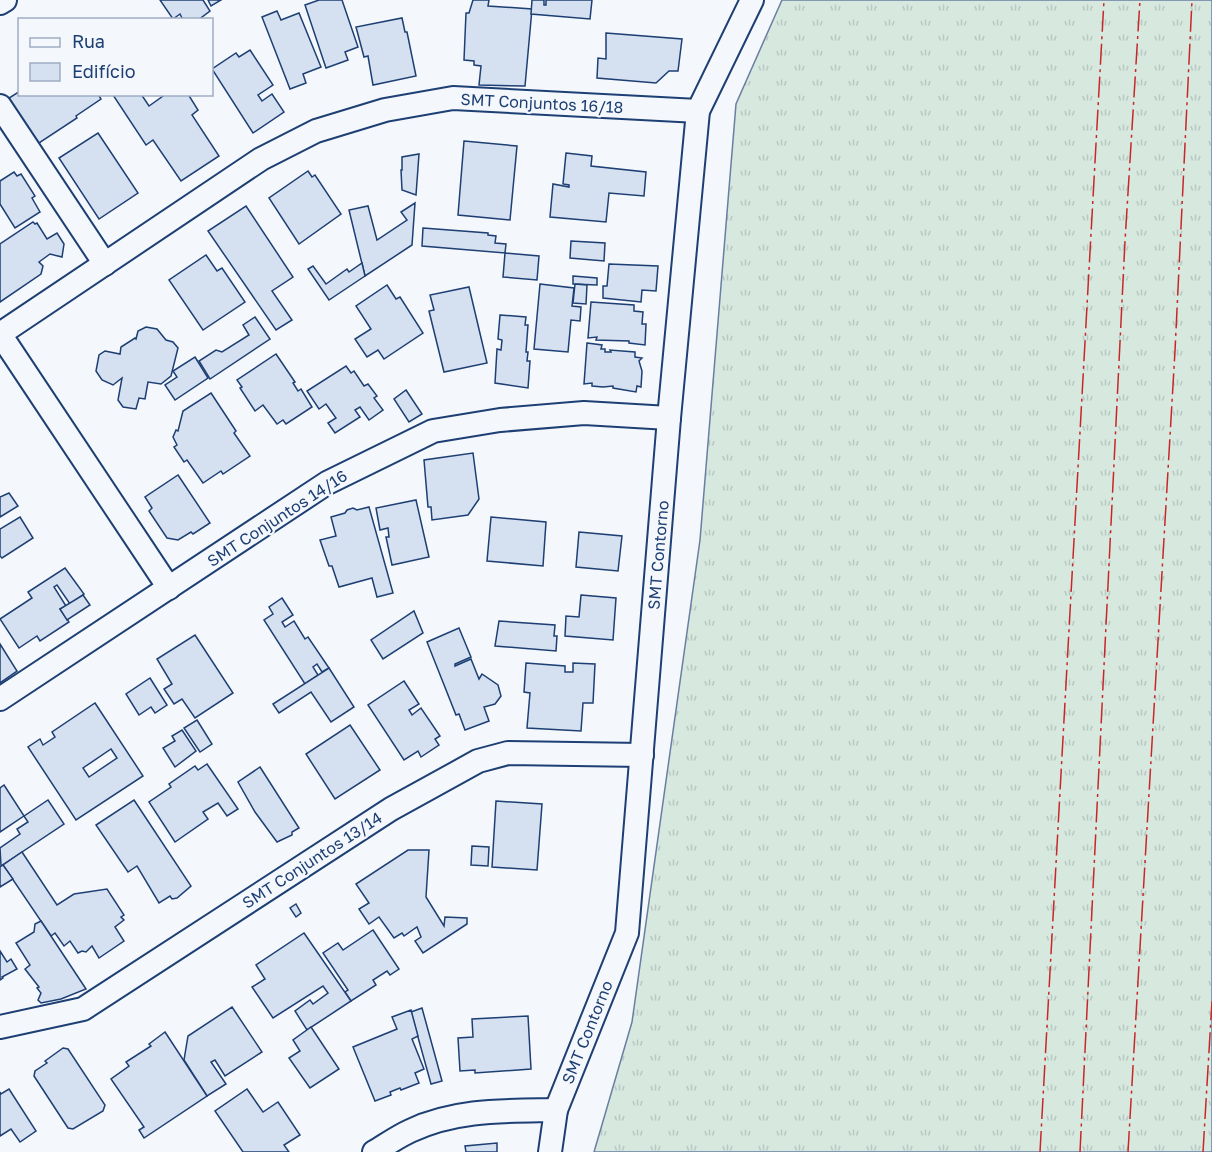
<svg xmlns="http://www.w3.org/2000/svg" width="1212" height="1152" font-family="'Golos Text',sans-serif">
<defs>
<pattern id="grass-tufts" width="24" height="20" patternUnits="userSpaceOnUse" patternTransform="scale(1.5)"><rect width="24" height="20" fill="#d7e8df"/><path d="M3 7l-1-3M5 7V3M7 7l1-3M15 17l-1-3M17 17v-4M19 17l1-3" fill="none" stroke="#b8c8c3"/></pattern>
</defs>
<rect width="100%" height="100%" fill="#f4f7fb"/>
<path fill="url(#grass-tufts)" stroke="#687fa3" stroke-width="1.5" d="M782,0H1212V1152H594L632,1022L700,540L736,104Z"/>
<g fill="#d5e0f0" stroke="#1d3f73" stroke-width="1.5" fill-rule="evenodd">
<path d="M160,0H203L210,11L198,20H183L180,14L173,19Z"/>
<path d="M208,0H221L211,6Z"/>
<path d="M319,0H342L358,47L345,52L348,60L326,68L305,5Z"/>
<path d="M473,0H489L488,6L532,9L525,86L479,85L481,66L474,65V61L464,60L466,13H469Z"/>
<path d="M532,0H544V5H546V0H592L590,19L531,14Z"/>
<path d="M277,11L281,20L299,13L321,67L303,74L306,83L290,89L262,17Z"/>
<path d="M402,18L405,32H407L416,76L373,85L368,56L364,57L356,27Z"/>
<path d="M606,33L682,39L678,71H669L656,83L597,78L598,58L606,59Z"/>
<path d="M250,50L273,85L258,95L262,101L272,94L284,112L253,133L212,69L236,53L239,57Z"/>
<path d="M20,91V94H98L101,99L76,116L77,118L36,145L6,100Z"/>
<path d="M141,94L149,106L166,94H188L198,110L192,115L219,156L181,181L153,140L146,145L113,95Z"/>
<path d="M98,133L138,193L99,219L59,158Z"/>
<path d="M464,141L517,146L510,220L458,215Z"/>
<path d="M566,153L592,156L591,166L646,172L644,196L609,193L606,222L550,217L553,184L569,187V185L563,184Z"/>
<path d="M419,154L416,195L402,190L401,170H402V157Z"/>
<path d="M308,171L312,177L315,175L341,214L299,244L269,198Z"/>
<path d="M14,172L17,176L21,174L35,196L32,198L40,212L15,228L0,204V181Z"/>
<path d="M415,203L412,245L365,276L349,210L368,206L377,240L407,220L401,212Z"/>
<path d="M246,206L293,277L272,291L292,320L276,330L208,231Z"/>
<path d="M33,222L35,224L37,223L47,239L57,233L64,244L62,257L50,254L39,262L43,266L41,274L0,302V244Z"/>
<path d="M423,228L488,233V235L496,236L495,243L506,244L505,253L422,246Z"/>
<path d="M571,241L605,243L604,261L570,258Z"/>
<path d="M505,253L539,256L537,280L503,277Z"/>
<path d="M206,255L217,271L222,268L245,302L203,330L169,280Z"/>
<path d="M362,263L365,276L329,300L308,269L313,266L326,284L347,269L349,272Z"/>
<path d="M609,264L658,266L656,291L642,290L641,302L603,298V286H607Z"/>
<path d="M573,276L597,278V285L573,284Z"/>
<path d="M540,284L574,288L572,306L581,307L580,321L571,320L568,352L534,349Z"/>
<path d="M575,284L587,285L586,304L573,303Z"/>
<path d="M387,285L396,299L400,297L423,333L384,359L378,350L367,357L355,339L371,329L356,306Z"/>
<path d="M469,287L487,363L444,372L429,311L434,310L430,295Z"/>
<path d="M591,302L634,305V311L643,312L642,324H646L645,345L629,343V341L596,340L597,337L588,338Z"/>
<path d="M500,315L526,317L525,325H528L526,352H528L527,361H530L528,388L495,383L497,349L501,350L502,340L498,339Z"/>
<path d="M255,317L270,339L210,379L199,361L216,350L222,352L249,335L243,325Z"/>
<path d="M146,327L157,329L166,340L173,342L178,348L171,376L161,384L148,382L145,399L139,398L136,409L123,407L118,400L122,378L113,385L102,380L96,371L99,355L105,351L120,354L121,347L135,338L136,339L138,331Z"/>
<path d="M587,343L602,345L601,349H605V352H611L610,350L635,352V357L642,358L639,361L642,371L641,387L637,386L636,392L613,388V386L603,387L592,386V383L584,384Z"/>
<path d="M276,354L295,382L293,383L298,391L301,389L312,407L286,424L283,420L277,424L263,405L255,411L240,388L242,387L237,380Z"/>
<path d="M195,357L208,378L175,400L165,385L177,377L173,371Z"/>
<path d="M346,366L351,373L354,371L364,386L368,384L377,396L374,398L383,410L369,420L360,407L355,410L360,417L335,433L328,423L336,418L326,404L319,409L307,391Z"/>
<path d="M406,390L422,414L409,422L394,399Z"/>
<path d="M211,393L236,431L234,433L250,456L223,474L221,471L203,483L187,460L184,462L174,447L177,445L173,437L176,430L178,431L183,411Z"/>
<path d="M473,453L479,499L468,515L432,520L431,507H428L424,460Z"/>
<path d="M178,475L210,523L193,534L191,532L178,540L167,538L149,511L152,508L145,497Z"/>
<path d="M9,493L18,506L0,517V497Z"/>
<path d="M416,500L429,557L392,565L386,537H389L388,528L380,530L376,508Z"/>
<path d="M369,507L393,593L377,597L372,578L339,587L332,566H329L320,540L336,536L331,517L345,513L347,510L353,508L357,510Z"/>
<path d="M20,517L33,538L2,558L0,556V529Z"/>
<path d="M491,517L546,522L543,566L487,561Z"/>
<path d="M579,532L622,536L618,571L576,567Z"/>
<path d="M65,568L84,594L70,604L57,585L54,587L66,606L60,609L69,622L40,641L37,636L19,648L0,619L32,598L28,592Z"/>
<path d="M83,595L90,605L67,620L60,609Z"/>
<path d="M581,595L616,598L613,640L565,636L566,616L579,617Z"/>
<path d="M282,598L293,615L282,622L285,627L294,621L305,639L308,637L329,668L322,672L317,664L313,667L318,675L305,684L264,620L273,614L269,607Z"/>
<path d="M414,611L423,633L383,659L371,640Z"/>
<path d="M499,621L555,625L554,636H557L556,651L495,646Z"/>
<path d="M459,628L471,657L455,664V666L471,659L479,679L482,674L498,685L501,696L495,704L484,707L489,721L465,730L459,714L456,715L427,642Z"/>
<path d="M195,635L233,693L195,718L182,699L174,704L164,689L172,684L157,659Z"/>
<path d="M0,644L17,671L0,683Z"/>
<path d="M526,663L565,666V672H573V663L595,664L593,703H583L581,731L527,728L530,693L524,692Z"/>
<path d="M329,668L354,707L331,722L311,692L279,713L273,704Z"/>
<path d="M150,678L167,705L155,713L151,707L139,715L126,694Z"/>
<path d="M404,681L419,704L409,710L412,715L421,708L440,736L435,739L439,745L421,757L418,751L404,760L368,705Z"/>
<path d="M95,703L143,776L76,820L28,747L40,739L43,745L55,737L52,732ZM111,749L117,758L89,777L83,768Z"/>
<path d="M197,720L212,744L200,752L184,728Z"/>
<path d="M350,725L380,770L335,799L306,754Z"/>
<path d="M182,730L196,751L175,767L163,748L175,741L172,736Z"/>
<path d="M207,764L238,809L227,816L218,803L203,812L208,819L175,842L149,802L171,787L169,784L195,766L198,770Z"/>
<path d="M260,767L299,828L292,832V835L277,842L255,812L238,782Z"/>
<path d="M4,785L24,816L48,800L64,824L1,866L0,848L20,834L17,829L28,822L24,816L0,832V788Z"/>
<path d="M134,800L191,886L177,898L172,899L170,896L159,903L137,866L128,872L96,825Z"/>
<path d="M496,801L542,804L537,870L492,867Z"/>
<path d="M472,846L489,847L488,866L471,865Z"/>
<path d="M408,850H429L426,897L444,926L445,917L467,918V924L423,953L415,941L421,937L417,927L404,936L402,933L394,938L379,917L369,924L359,909L369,903L356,884Z"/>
<path d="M22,852L57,905L74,894L107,889L124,915L121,917L124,920L115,927L124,941L99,958L92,946L86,952L82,951L78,953L70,941L64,946L55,933L51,936L3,865Z"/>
<path d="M3,865L13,879L0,887V867Z"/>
<path d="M296,904L301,913L296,917L290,908Z"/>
<path d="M41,921L86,989L61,999L41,1003L38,1000L41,993L37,988L39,987L25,969L30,965L16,943L34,932L35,924Z"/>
<path d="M373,930L399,969L390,975L387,971L373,980L376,985L351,1001L345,992L348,990L323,953L338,943L343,950Z"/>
<path d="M304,933L351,1001L307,1030L295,1011L310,1000L313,1004L328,993L323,986L273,1018L252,987L265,979L256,965Z"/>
<path d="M0,951L7,962L11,959L17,969L2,977L3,978L0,980Z"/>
<path d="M232,1007L262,1052L225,1076L215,1060L211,1062L226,1084L207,1096L184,1060L188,1036Z"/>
<path d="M422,1008L442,1081L431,1084L411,1012Z"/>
<path d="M411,1010L418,1036L412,1039L424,1069L415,1073L419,1083L401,1090L400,1088L390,1092L391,1095L375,1101L353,1047L397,1029L392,1017Z"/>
<path d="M528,1016L531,1069L475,1073V1070L460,1071L458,1038L473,1037L472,1019Z"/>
<path d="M311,1027L339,1069L310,1088L289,1058L300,1051L293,1040Z"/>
<path d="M165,1032L207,1096L144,1138L139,1130L144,1127L111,1079L129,1066L126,1062L151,1046L149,1044Z"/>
<path d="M63,1048L68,1049L105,1105L103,1111L73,1129L68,1128L34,1076L35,1071L47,1063L45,1061Z"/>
<path d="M9,1089L36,1131L20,1142L11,1129L0,1136V1092L1,1094Z"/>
<path d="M247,1089L263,1112L278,1102L300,1135L284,1145L289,1152H243L215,1111Z"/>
<path d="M497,1143V1152H466L465,1146Z"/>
</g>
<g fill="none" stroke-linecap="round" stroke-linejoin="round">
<defs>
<g id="minor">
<path d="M0,3L5,0"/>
<path d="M0,106L105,264"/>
<path d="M0,334L261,159L316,131L385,110L453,98L698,111"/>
<path d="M0,334L169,588"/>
<path d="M0,699L327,483L433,431L500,420L584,413L669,418"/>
<path d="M0,1027L83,1009L391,809L478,761L508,753L642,755"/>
<path d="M374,1152C386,1145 397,1137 410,1131C456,1109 506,1111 556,1110"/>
<path d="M550,1152L556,1110L627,933L669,418L698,111L752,0"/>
</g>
</defs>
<use href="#minor" stroke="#1d3f73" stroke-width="26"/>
<use href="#minor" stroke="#f4f7fb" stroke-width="22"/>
<g stroke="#c62828" stroke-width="1.5" stroke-dasharray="21 4.5 3 4.5" stroke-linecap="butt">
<path d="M1040,1152L1104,0"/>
<path d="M1080,1152L1125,241L1140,0"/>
<path d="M1128,1152L1175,351L1192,0"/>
<path d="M1203,1152L1212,1001"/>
</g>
</g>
<g text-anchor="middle" stroke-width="4.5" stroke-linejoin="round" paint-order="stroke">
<g font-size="16" fill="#1d3f73" stroke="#f4f7fb">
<text transform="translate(542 103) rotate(3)" y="6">SMT Conjuntos 16/18</text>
<text transform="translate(277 518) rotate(-33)" y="6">SMT Conjuntos 14/16</text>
<text transform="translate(658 555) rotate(-85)" y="6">SMT Contorno</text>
<text transform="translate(312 860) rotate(-33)" y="6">SMT Conjuntos 13/14</text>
<text transform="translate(587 1032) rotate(-68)" y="6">SMT Contorno</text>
</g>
</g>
<rect x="18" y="18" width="195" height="78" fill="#f4f7fb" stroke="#9eadc5" stroke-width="1.5"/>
<rect x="30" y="38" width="30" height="9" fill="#f4f7fb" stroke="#9eadc5" stroke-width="1.5"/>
<text x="72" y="48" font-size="18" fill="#1d3f73">Rua</text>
<rect x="30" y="63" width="30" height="18" fill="#d5e0f0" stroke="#9eadc5" stroke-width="1.5"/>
<text x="72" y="78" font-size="18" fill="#1d3f73">Edifício</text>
</svg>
